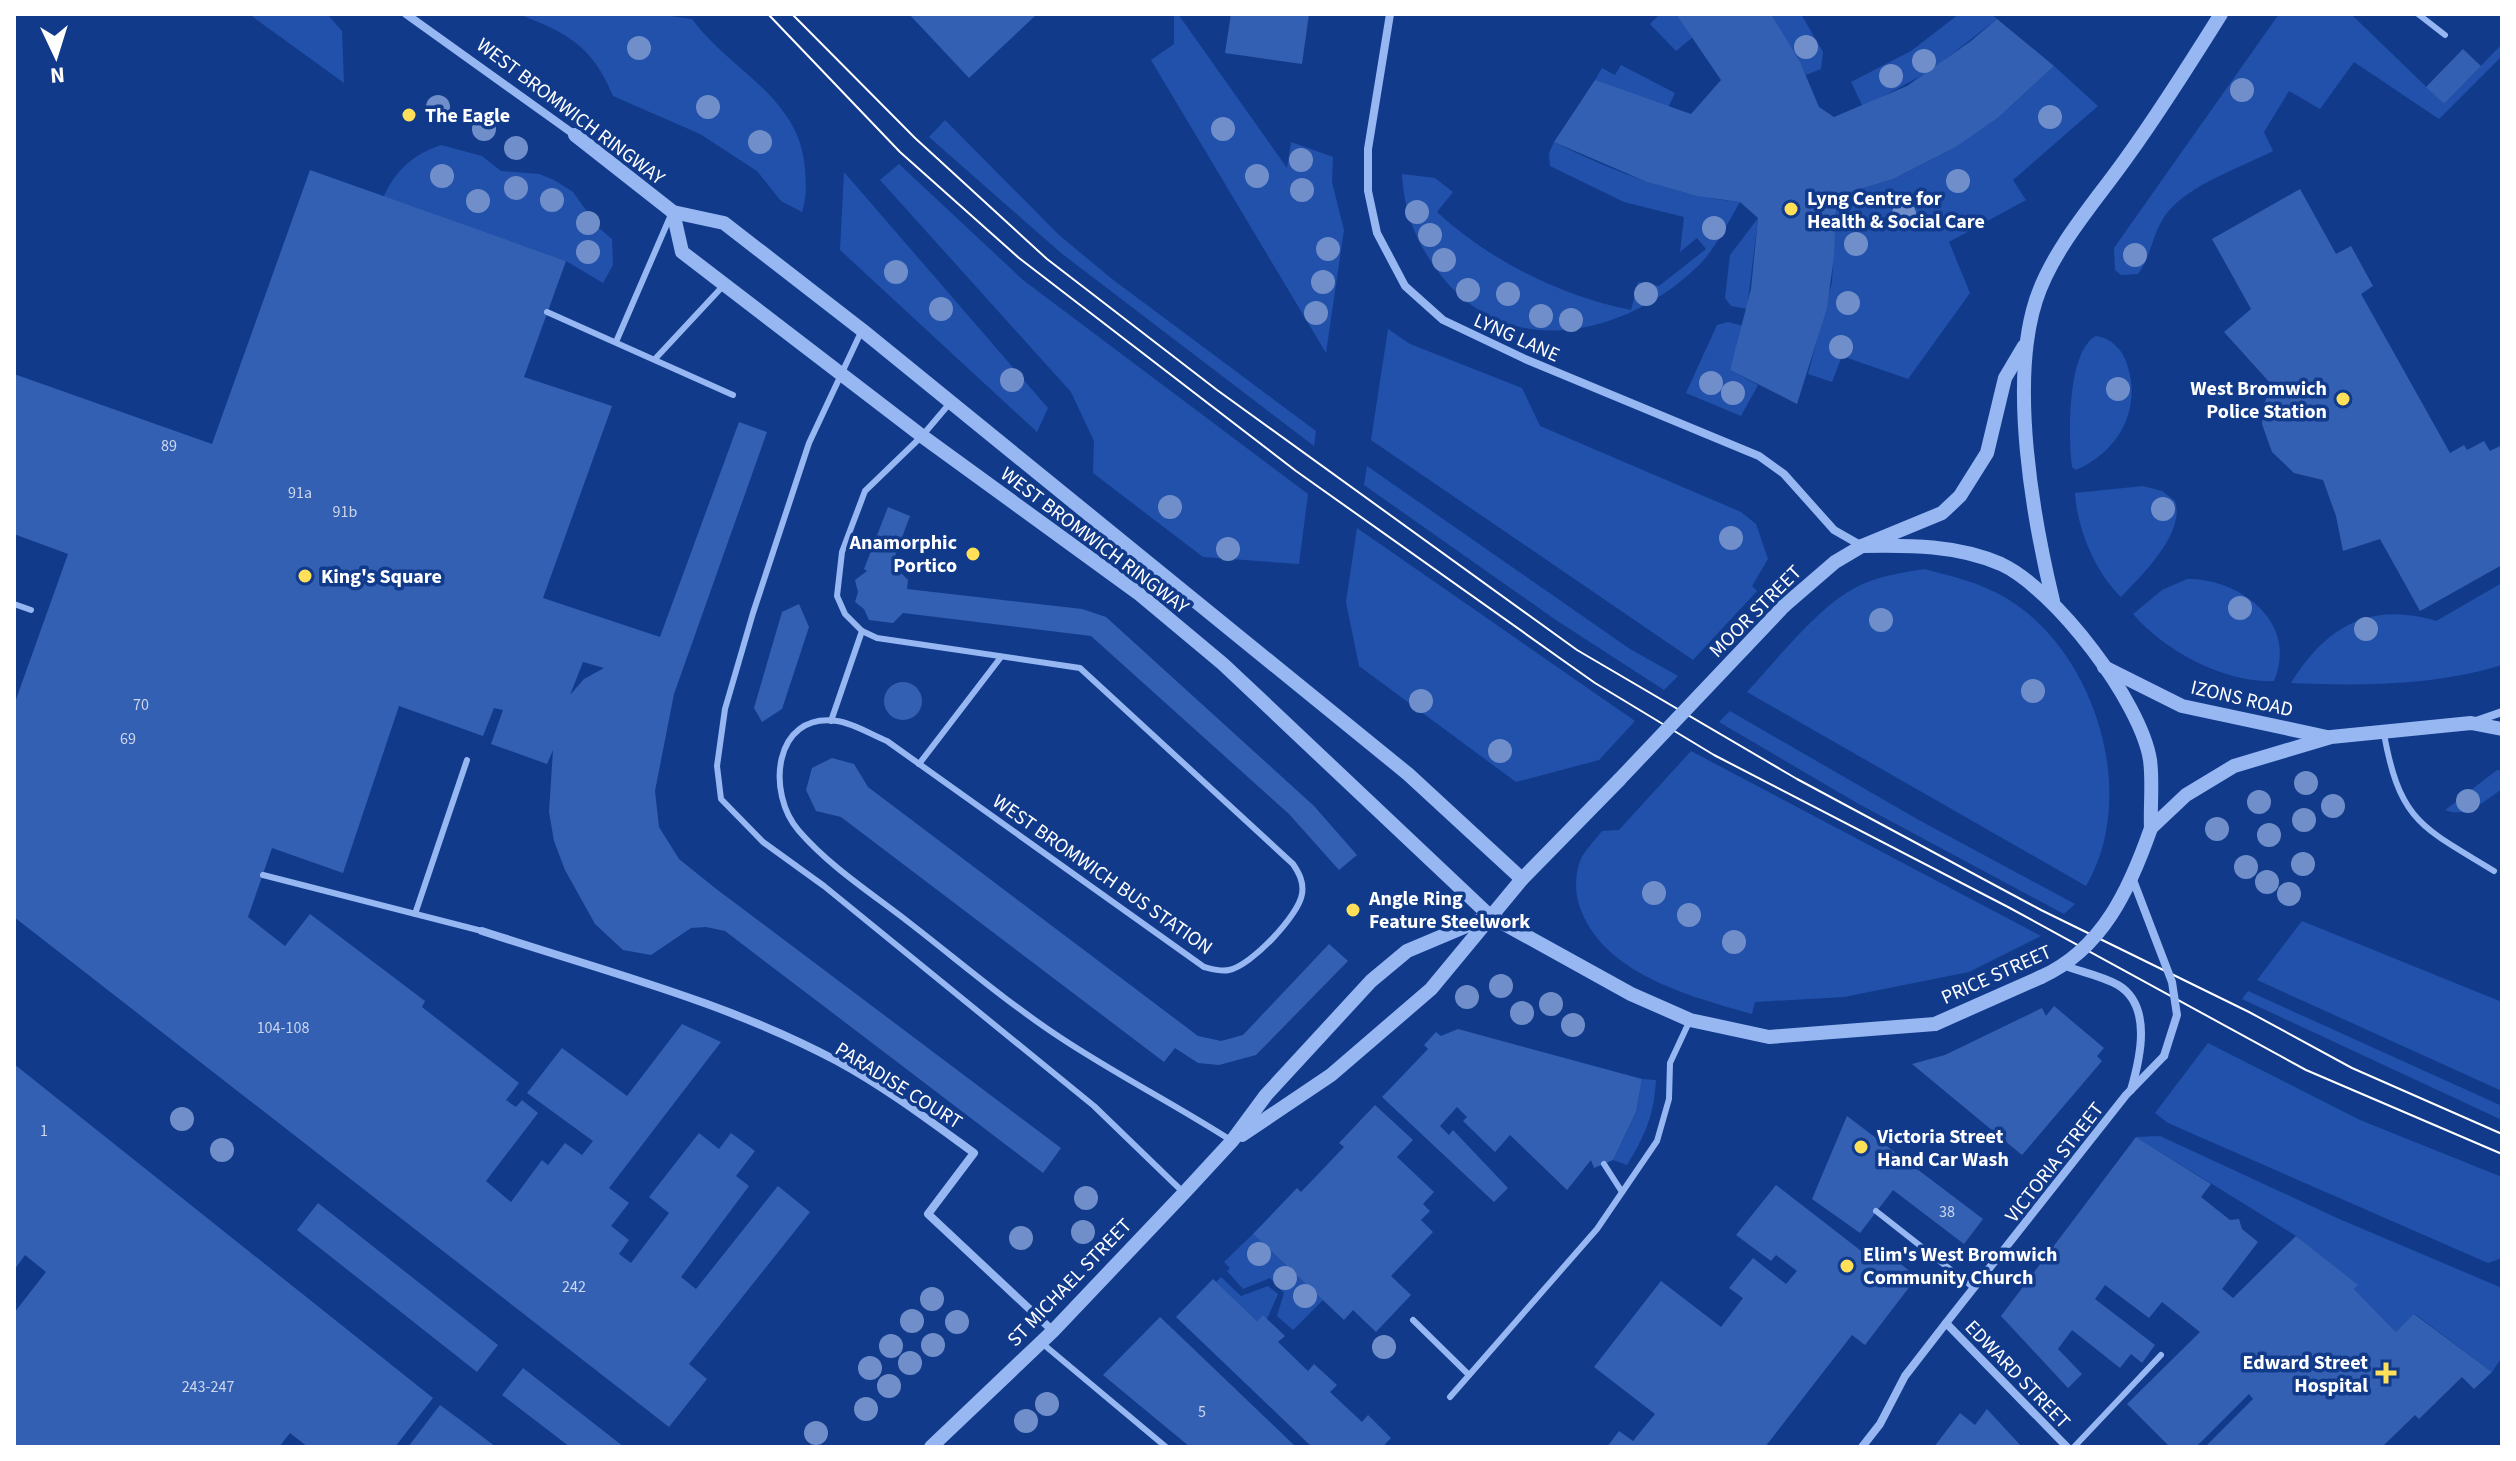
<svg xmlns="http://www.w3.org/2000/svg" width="2516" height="1461" font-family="'Source Sans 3',sans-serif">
<rect width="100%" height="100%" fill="#113a8b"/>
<g fill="#2251ab">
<path d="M249,14H327L342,31L344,83Z"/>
<path d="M519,14H656L692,19C730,71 800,97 805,169C806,185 807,197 802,212L781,201L757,171L700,134L613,96C592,45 568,34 519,14Z"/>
<path d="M1174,14H1178L1287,168L1291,142L1333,157L1332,182L1344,230L1326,353L1151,60L1174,44Z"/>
<path d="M1660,14H1676L1693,37L1676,51L1650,24Z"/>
<path d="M1771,14H1801L1823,52L1821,69L1806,75Z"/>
<path d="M1959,14H1991L1997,19L1930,71L1863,107L1851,82L1911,51Z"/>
<path d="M2279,14H2351L2444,104L2502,44V56L2439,119L2354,62L2320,109L2289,91L2264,132L2273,151C2240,168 2190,184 2167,213C2152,232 2152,256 2138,274L2121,275L2115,270L2114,248Z"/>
<path d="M1621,65L1675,93L1668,108L1595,80L1602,68L1615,75Z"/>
<path d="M2054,66L2098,106L2013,180L2026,200L1949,242L1970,293L1908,379L1842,356L1832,382L1808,374L1832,282L1836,208L1847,193L1893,179L1956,147L1999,117Z"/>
<path d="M945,120L1059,235L1112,279L1316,431L1314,446L1061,253L929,137Z"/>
<path d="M1554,142C1614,172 1673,195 1740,202C1727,224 1715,250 1697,267C1623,338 1503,363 1437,270C1415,240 1404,211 1402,174L1435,178L1453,192L1437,212C1490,261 1561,296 1631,310L1638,282L1659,286L1706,249L1697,238L1680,252L1684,217L1624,202L1550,166L1549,153Z"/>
<path d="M441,145L482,156L501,171L539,174L554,180L573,192L598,227L612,239L613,265L603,283L566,261L383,198C396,170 412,155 441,145Z"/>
<path d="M899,164L1023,280L1308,494L1299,564L1203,557L1093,473L1094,441L1071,392L880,180Z"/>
<path d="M844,172L1048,408L1037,432L840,250Z"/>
<path d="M1758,218L1747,309L1731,306L1725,298L1730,255Z"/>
<path d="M1728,322L1743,326L1730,370L1758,385L1741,416L1686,393L1717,325Z"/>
<path d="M1388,329L1410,344L1522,388L1540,426L1741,512L1756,524L1768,559L1752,586L1757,591L1693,660L1371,440Z"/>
<path d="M2096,336C2111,338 2122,349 2127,364C2142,409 2119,451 2076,470L2072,467C2068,436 2067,351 2096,336Z"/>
<path d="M1367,466L1630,649L1678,676L1664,690L1556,620L1364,485Z"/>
<path d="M2143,486L2162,491L2175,501C2186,533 2141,576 2121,597C2095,572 2077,528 2075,493Z"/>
<path d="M1357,528L1635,721L1599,760L1516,782L1359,666L1346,602Z"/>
<path d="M1924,569C1952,576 1981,583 2006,598C2095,651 2140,794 2086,886L1747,692C1777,660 1815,610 1853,589C1876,576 1900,573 1924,569Z"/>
<path d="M2187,579C2239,578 2299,622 2274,681C2224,683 2165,651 2133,614L2162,590Z"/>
<path d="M2502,583V665C2434,686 2361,686 2291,683C2326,627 2369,601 2436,621Z"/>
<path d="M1730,711L1917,819L2075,904L2064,914L1857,803L1719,722Z"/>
<path d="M1691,751L2041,936L1969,972L1844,997L1755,1002L1752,1014C1689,996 1594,972 1577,897C1575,884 1576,867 1583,855C1588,847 1596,839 1602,831L1619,830Z"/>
<path d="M2497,770L2502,771V789C2486,800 2465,819 2445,810Z"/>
<path d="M2302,921L2502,1002V1091L2257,980Z"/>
<path d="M2248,991L2502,1106V1120L2242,999Z"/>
<path d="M2208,1043L2360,1120L2502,1177V1258L2488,1263L2168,1123L2155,1113Z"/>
<path d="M1642,1079L1656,1080C1654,1115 1645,1136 1627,1165L1613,1160L1636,1112Z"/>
<path d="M2160,1136L2337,1218L2502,1288V1357L2492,1372L2415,1314L2396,1332L2354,1289L2357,1285L2296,1236L2136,1137Z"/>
<path d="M1253,1234L1323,1300L1293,1330L1277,1316L1284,1293L1270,1278L1243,1289L1227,1271L1230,1268L1224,1262Z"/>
<path d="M1221,1277L1241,1296L1268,1286L1278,1294L1267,1319L1263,1315L1257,1321L1216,1282Z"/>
</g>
<g fill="#3460b3" fill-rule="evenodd">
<path d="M909,14H1037L969,78Z"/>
<path d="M1231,14H1309L1302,64L1225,53Z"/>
<path d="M1676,14H1771L1800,62L1819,107L1834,117L1907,86L1971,41L1997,19L2054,66L1999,117L1956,147L1893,179L1847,193L1836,208L1834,256L1827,308L1797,404L1730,370L1751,289L1758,218L1740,202L1697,196L1647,182L1554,142L1595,80L1691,114L1721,80Z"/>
<path d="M2463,49L2481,66L2444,104L2426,87Z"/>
<path d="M310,170L566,261L524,377L612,406L543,598L660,637L739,422L767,432L674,694L655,791L659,827L679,859L715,888L1061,1148L1043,1173L725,931L706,927L691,928L651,955L623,950L595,924L565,870L554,841L549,812L553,750L547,764L491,744L503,710L494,708L483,736L399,706L343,873L272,848L248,917L285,946L310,914L425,1001L422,1007L519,1083L506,1100L516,1107L522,1100L538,1113L486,1181L511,1202L542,1160L548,1165L565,1143L582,1155L593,1141L527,1093L562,1048L627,1096L682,1024L721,1042L609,1188L629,1203L611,1226L629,1240L619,1254L631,1263L669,1213L649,1197L699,1133L719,1149L731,1133L755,1151L736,1176L749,1186L681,1277L696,1289L778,1186L810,1212L689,1364L707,1379L669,1427L14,917V705L68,554L14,534V374L212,444ZM583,662L604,668L584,679L570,695Z"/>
<path d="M2300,189L2336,254L2351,246L2373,286L2361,294L2450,453L2464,445L2467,450L2484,441L2490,451L2502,445V565L2420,611L2380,539L2343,551L2336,516L2323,480L2294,473L2272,452L2262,424L2264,404L2272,385L2224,332L2251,309L2212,239Z"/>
<path d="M888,507L910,516L892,564L908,580L907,589L1082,609L1106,617L1314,806L1357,855L1339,870L1289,814L1091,636L903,613L893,623L869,620L864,609L855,602L858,592L855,580L867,571L864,569Z"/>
<path d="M799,604L809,627L782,709L762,722L754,708L782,612Z"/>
<circle cx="903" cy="701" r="19"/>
<path d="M832,758L854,764L868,787L1198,1036L1221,1041L1243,1035L1329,944L1348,961L1256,1055L1219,1065L1198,1063L1175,1048L1164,1062L841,817L816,811L806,790L812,768Z"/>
<path d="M2054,1006L2104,1048L2097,1056L2102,1061L2022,1155L1912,1064L1945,1055L2042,1008L2046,1016Z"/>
<path d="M1458,1029L1642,1079L1636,1112L1613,1160L1594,1168L1591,1160L1567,1190L1510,1135L1495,1152L1463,1121L1467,1117L1457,1107L1440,1126L1449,1135L1453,1130L1508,1188L1494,1202L1382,1097L1428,1049L1424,1045L1436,1032L1441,1036Z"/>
<path d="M14,1064L433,1398L395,1447H308L290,1433L279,1447H14V1313L46,1272L25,1255L14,1270Z"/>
<path d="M1375,1105L1413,1140L1397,1157L1434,1192L1423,1204L1430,1211L1421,1220L1433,1232L1391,1276L1411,1295L1376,1332L1353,1310L1344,1320L1253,1234L1297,1188L1301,1192L1344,1147L1339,1143Z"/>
<path d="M1847,1116L1983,1219L1964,1244L1893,1190L1860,1233L1812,1199Z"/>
<path d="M2136,1137L2211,1184L2201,1197L2230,1220L2239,1219L2242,1229L2258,1242L2222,1289L2233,1298L2296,1236L2358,1285L2354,1289L2396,1332L2414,1314L2492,1372L2474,1389L2462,1377L2419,1419L2415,1415L2382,1447H2205L2253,1399L2249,1394L2196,1447H2170L2127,1404L2200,1332L2162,1302L2149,1318L2105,1285L2095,1299L2155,1345L2142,1363L2131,1354L2120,1368L2072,1330L2058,1349L2082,1374L2068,1388L2001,1316Z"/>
<path d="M1776,1185L1869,1257L1878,1246L1917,1277L1865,1345L1852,1335L1765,1447H1607L1619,1431L1633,1441L1655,1414L1594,1367L1661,1281L1721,1327L1743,1298L1729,1288L1753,1258L1786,1284L1797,1271L1776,1255L1771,1261L1736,1235Z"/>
<path d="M318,1203L498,1345L477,1372L297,1230Z"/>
<path d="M1213,1279L1257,1321L1263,1315L1267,1319L1285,1336L1278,1342L1308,1371L1314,1364L1337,1385L1330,1392L1362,1422L1368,1415L1391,1438L1385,1444L1388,1447H1312L1176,1317Z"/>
<path d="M1160,1317L1180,1336L1296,1447H1190L1103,1375Z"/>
<path d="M523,1368L624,1447H570L502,1395Z"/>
<path d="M440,1405L463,1422L496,1447H408Z"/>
<path d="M1987,1409L2022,1447H1934L1960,1413L1975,1425Z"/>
</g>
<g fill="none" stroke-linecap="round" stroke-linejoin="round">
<g stroke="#97b7f2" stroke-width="6">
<path d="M2418,14L2445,35"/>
<path d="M547,312L733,395"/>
<path d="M862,330L809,443L753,613L725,709L717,766L721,799L763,842L824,886L1094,1106L1184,1193"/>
<path d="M616,342L670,217"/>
<path d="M655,359L723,286"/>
<path d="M950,403L922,436L865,491L842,552L837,596L845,614L862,631L877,638L1080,668L1293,864C1299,873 1304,882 1302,894C1299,915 1251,966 1229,970C1221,972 1212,969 1204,967L887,741C872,735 853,723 837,721C773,712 766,794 799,831C830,867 874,895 911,924C960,962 1009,1004 1061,1038C1117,1075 1176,1105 1232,1141"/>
<path d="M14,604L31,610"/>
<path d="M831,721L862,631"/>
<path d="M2384,734C2400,822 2422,827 2494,871"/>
<path d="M919,764L1001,657"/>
<path d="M263,875L482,931"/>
<path d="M415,914L467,760"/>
<path d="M1604,1164L1622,1192"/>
<path d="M1876,1211L1974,1288"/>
<path d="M1413,1320L1469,1375"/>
<path d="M1043,1344L1166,1447"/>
<path d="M1450,1397L1597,1229L1657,1141L1669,1099L1670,1063L1690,1020"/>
<path d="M2074,1447L2161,1355"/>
</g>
<g stroke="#97b7f2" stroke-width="8">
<path d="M406,14L575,135"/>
<path d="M1390,14L1368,149V191L1377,233L1405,286L1443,320L1525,359L1759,456L1784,474L1834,530L1862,546"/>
<path d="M2476,721L2502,712"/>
<path d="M482,931C600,970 727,1002 837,1061C885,1087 930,1121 974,1153L928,1214L1053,1331"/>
<path d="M2065,966C2082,972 2102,976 2118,985C2153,1006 2140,1059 2131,1090"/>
<path d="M1946,1323L2067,1447"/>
<path d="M1862,1447L1880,1424L1905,1376L1946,1323L2126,1095L2164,1056"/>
</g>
<g stroke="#97b7f2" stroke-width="14">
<path d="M575,135L673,212L724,223L862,330L1408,774L1522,879"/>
<path d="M673,212L682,252L922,436L1138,593L1223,664L1490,916L1631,994L1690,1020L1769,1037L1935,1024L2041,977"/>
<path d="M1862,546C1910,545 1957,545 2001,564C2055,589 2141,702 2150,760C2153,782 2150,806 2151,828"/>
<path d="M2053,601C2033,518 2009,383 2036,300C2053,248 2096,201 2127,157C2161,110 2191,62 2221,14"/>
<path d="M1784,606L1835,562L1862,546L1942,513L1960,496L1987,453L2005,378L2024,346"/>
<path d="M2104,667L2182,706L2327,737"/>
<path d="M2151,828L2186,795L2234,766L2331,737L2471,723L2502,729"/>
<path d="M1242,1135L1331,1075L1431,989L1522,879L1619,780"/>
<path d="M931,1447L1053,1331L1184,1193L1232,1141L1266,1095L1371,981L1407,951L1490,916"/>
</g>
<g stroke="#fff" stroke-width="2">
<path d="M768,14L900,152L1019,258L1296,471L1595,683L1714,755L2008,907L2306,1070L2502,1154"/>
<path d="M792,14L915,138L1047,259L1217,390L1577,650L1797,779L2041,910L2249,1012L2352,1068L2502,1134"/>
</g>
<path stroke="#97b7f2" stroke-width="8" d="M2133,880L2172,982L2177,1015L2164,1056"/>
<g stroke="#97b7f2" stroke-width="14">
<path d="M1619,780L1784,606"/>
<path d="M2041,977C2103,949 2130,888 2151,828"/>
</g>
</g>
<g fill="#708fca">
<circle cx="1806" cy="47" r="12"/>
<circle cx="639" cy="48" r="12"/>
<circle cx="1924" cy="61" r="12"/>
<circle cx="1891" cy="76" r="12"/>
<circle cx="2242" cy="90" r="12"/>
<circle cx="438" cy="107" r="12"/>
<circle cx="708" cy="107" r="12"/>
<circle cx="2050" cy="117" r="12"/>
<circle cx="484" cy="129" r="12"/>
<circle cx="1223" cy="129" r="12"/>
<circle cx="760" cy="142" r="12"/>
<circle cx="516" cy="148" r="12"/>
<circle cx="1301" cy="160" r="12"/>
<circle cx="442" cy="176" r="12"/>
<circle cx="1257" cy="176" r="12"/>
<circle cx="1958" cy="181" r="12"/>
<circle cx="516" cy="188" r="12"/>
<circle cx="1302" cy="190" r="12"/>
<circle cx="552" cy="200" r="12"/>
<circle cx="478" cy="201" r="12"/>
<circle cx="1417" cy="212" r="12"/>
<circle cx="1904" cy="214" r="12"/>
<circle cx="588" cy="223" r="12"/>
<circle cx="1714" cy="228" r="12"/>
<circle cx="1430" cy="235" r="12"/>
<circle cx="1856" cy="244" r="12"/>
<circle cx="1328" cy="249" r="12"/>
<circle cx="588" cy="252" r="12"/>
<circle cx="2135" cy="255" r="12"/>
<circle cx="1444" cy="260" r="12"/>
<circle cx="896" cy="272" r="12"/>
<circle cx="1323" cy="282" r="12"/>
<circle cx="1468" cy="290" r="12"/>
<circle cx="1508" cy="294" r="12"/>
<circle cx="1646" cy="294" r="12"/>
<circle cx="1848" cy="303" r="12"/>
<circle cx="941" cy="309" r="12"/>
<circle cx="1316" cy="313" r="12"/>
<circle cx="1541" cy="316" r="12"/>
<circle cx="1571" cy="320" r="12"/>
<circle cx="1841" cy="347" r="12"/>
<circle cx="1012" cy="380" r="12"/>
<circle cx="1711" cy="383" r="12"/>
<circle cx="2118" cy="389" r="12"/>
<circle cx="1733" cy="393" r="12"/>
<circle cx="1170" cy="507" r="12"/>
<circle cx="2163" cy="509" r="12"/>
<circle cx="1731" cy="538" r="12"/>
<circle cx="1228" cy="549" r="12"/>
<circle cx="2240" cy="608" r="12"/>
<circle cx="1881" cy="620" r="12"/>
<circle cx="2366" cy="629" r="12"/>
<circle cx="2033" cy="691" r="12"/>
<circle cx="1421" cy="701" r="12"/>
<circle cx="1500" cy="751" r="12"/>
<circle cx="2306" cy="783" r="12"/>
<circle cx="2468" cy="801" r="12"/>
<circle cx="2259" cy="802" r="12"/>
<circle cx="2333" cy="806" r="12"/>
<circle cx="2304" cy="820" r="12"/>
<circle cx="2217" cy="829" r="12"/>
<circle cx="2269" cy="835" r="12"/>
<circle cx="2303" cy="864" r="12"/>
<circle cx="2246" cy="867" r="12"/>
<circle cx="2267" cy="882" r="12"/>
<circle cx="1654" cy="893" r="12"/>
<circle cx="2289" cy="894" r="12"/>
<circle cx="1689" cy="915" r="12"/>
<circle cx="1734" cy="942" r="12"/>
<circle cx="1501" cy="986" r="12"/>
<circle cx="1467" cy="997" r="12"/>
<circle cx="1551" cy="1004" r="12"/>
<circle cx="1522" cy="1013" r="12"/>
<circle cx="1573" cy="1025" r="12"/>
<circle cx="182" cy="1119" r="12"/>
<circle cx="222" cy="1150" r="12"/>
<circle cx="1086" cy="1198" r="12"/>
<circle cx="1083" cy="1232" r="12"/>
<circle cx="1021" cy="1238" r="12"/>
<circle cx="1259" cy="1254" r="12"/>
<circle cx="1285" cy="1278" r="12"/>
<circle cx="1305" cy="1296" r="12"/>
<circle cx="932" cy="1299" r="12"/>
<circle cx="912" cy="1321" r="12"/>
<circle cx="957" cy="1322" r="12"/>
<circle cx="933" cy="1345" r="12"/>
<circle cx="891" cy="1346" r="12"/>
<circle cx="1384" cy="1347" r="12"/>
<circle cx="910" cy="1363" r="12"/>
<circle cx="870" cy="1368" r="12"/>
<circle cx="889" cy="1386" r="12"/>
<circle cx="1047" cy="1404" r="12"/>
<circle cx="866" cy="1409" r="12"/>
<circle cx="1026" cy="1421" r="12"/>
<circle cx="816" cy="1433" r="12"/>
</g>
<g fill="#ffe058" stroke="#113a8b" stroke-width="3">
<circle cx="409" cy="115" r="8"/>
<circle cx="1791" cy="209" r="8"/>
<circle cx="2343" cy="399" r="8"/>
<circle cx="973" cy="554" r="8"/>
<circle cx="305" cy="576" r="8"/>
<circle cx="1353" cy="910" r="8"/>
<circle cx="1861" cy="1147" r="8"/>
<circle cx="1847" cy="1266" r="8"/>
<path d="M2382 1361h8v8h8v8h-8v8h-8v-8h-8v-8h8z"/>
</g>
<g text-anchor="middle" stroke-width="7" stroke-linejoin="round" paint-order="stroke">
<g font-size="16" fill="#ccd7ec">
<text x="169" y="451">89</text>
<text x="300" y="498">91a</text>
<text x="345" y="517">91b</text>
<text x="141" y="710">70</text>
<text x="128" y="744">69</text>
<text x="283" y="1033">104-108</text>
<text x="44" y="1136">1</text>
<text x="1947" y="1217">38</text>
<text x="574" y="1292">242</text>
<text x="208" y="1392">243-247</text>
<text x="1202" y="1417">5</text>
</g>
<g font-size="20" fill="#fff" stroke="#113a8b">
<text transform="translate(571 111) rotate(37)" y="7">WEST BROMWICH RINGWAY</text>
<text transform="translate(1517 337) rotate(24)" y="7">LYNG LANE</text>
<text transform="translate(1095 540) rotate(37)" y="7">WEST BROMWICH RINGWAY</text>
<text transform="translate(1755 611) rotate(-45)" y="7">MOOR STREET</text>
<text transform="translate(2242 698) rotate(13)" y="7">IZONS ROAD</text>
<text transform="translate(1103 874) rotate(35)" y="7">WEST BROMWICH BUS STATION</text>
<text transform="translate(1996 974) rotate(-24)" y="7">PRICE STREET</text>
<text transform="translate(899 1085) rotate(32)" y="7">PARADISE COURT</text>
<text transform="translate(2054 1162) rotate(-52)" y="7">VICTORIA STREET</text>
<text transform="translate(1069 1282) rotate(-46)" y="7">ST MICHAEL STREET</text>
<text transform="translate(2018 1374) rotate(46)" y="7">EDWARD STREET</text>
</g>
<g font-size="20" font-weight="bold" fill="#fff" stroke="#113a8b" text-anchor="start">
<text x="425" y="122">The Eagle</text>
<text x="1807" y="205">Lyng Centre for<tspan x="1807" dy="23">Health &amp; Social Care</tspan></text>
<text x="2327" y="395" text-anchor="end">West Bromwich<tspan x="2327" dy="23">Police Station</tspan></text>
<text x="957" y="549" text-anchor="end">Anamorphic<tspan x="957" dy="23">Portico</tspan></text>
<text x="321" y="583">King's Square</text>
<text x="1369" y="905">Angle Ring<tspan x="1369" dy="23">Feature Steelwork</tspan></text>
<text x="1877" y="1143">Victoria Street<tspan x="1877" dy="23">Hand Car Wash</tspan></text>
<text x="1863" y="1261">Elim's West Bromwich<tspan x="1863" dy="23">Community Church</tspan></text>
<text x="2368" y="1369" text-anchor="end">Edward Street<tspan x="2368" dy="23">Hospital</tspan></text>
</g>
</g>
<rect width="2516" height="1461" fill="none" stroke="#ffffff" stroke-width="32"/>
<g transform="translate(56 56) rotate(176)" stroke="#113a8b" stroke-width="6" paint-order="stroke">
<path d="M0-6L14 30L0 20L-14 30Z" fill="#ffffff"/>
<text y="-12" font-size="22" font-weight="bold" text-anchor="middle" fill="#ffffff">N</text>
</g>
</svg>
